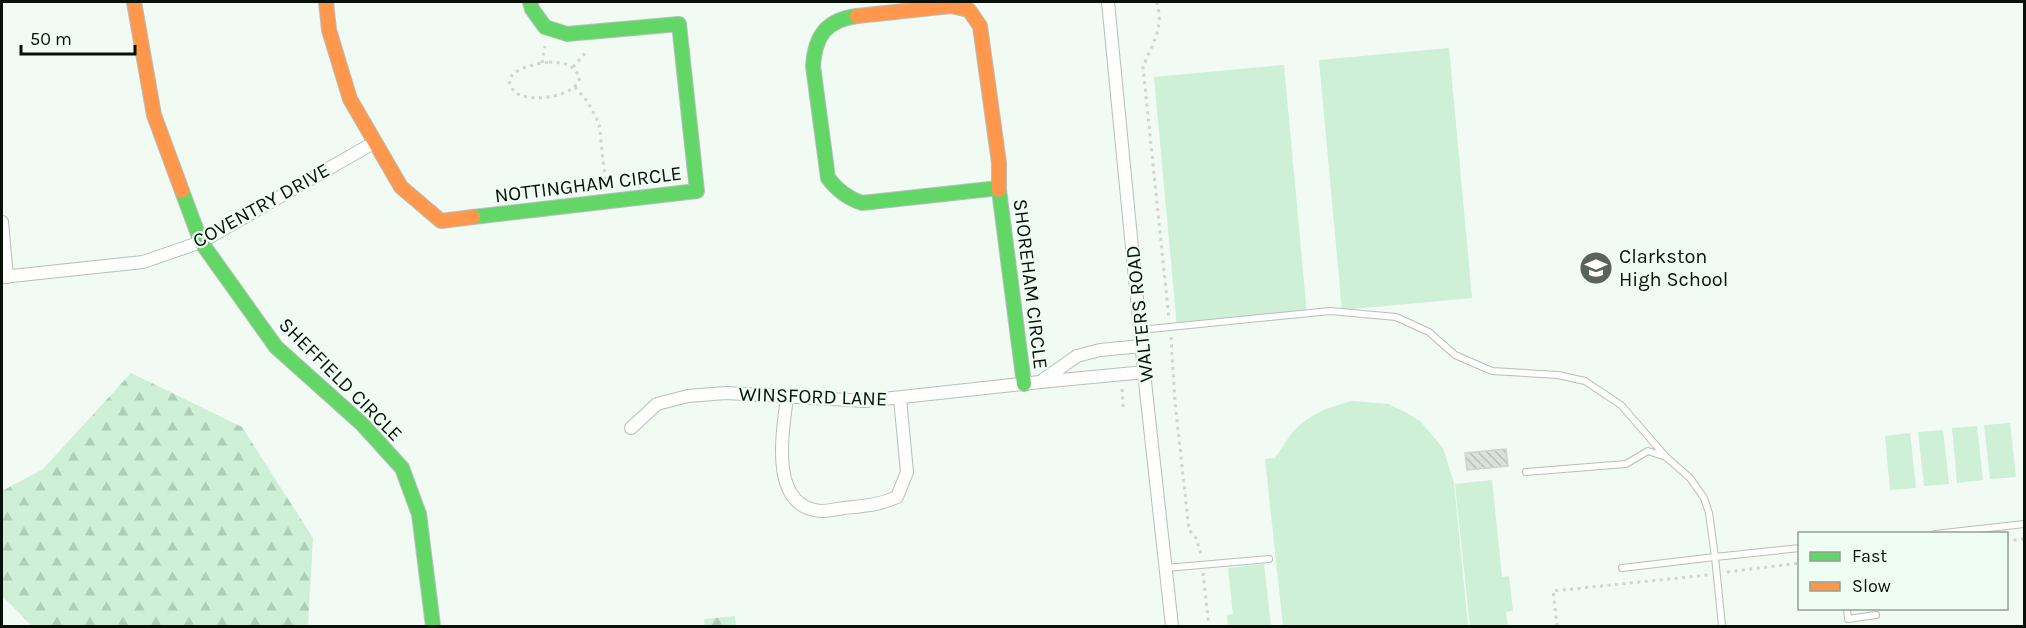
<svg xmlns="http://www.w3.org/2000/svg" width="2026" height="628" font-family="Karla,sans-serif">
<defs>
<pattern id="forest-firs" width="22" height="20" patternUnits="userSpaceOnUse" patternTransform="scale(1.5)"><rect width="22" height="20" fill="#cdf0d7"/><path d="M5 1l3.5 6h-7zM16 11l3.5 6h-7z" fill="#afcdb7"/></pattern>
<pattern id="building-back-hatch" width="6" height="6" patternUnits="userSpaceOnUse" patternTransform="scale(1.5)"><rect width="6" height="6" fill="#d9e1db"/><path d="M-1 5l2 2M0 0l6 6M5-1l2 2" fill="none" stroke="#b9c0bb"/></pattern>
</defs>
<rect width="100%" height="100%" fill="#f2faf4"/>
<g fill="url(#forest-firs)">
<path d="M131,373L242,427L313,538L308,626H32L2,596V491L43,469Z"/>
<path d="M735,616L736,626H705L704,619Z"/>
</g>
<g fill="#cdf0d7">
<path d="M1449,48L1472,298L1342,310L1319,60Z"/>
<path d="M1284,65L1307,315L1177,327L1154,77Z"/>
<path d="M1352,401L1388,404L1405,412L1420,421L1443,448L1454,483L1468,626H1283L1265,459L1275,458C1280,451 1284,444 1289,437C1304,416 1328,407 1352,401Z"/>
<path d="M2010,423L2016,477L1990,479L1984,425Z"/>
<path d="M1977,426L1983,480L1957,483L1952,428Z"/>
<path d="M1943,430L1949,484L1924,486L1918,432Z"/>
<path d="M1910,433L1916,488L1890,490L1885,436Z"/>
<path d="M1492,480L1502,577L1509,576L1513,611L1506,612L1508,626H1470L1455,484Z"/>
<path d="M1264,564L1271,626H1228L1227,615L1233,614L1228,568Z"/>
</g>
<path fill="url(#building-back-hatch)" stroke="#ccd4ce" stroke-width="1.5" d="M1506,449L1508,466L1467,470L1465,453Z"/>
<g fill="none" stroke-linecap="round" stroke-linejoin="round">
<defs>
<g id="lane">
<path d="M1140,330L1330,311L1396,317L1429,332L1455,355L1492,371L1558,375L1585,381L1621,405L1666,457"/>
<path d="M1526,472L1626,464L1648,451L1666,457L1690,478L1704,498L1709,513L1715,557L1622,568"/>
<path d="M1935,534L2024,524"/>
<path d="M1166,568L1269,559"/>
<path d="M1847,608L1848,619L1876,615"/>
<path d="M1722,626L1715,557L1800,548"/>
</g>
<g id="street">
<path d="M1108,2L1146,391L1172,626"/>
<path d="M2,222L7,277"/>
<path d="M2,277L143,262L201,242L375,142"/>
<path d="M1142,346L1100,350L1077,356L1040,382L1145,372"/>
<path d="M787,397C783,431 768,507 821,511C828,511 837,509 844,508C863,506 880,505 897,497L907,472L900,399"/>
<path d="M631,428L657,404L688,396L726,393L865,401L1040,382"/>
</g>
<g id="fast">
<path d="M857,16C826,20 815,36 813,66L828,178C837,190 847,198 862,203L999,188"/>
<path d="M999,190L1024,384"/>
<path d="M182,191L201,242L276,347L362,424L402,468L419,514L433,626"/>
<path d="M473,217L697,191L679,24L567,34L545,27L532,9L530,2"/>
</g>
<g id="slow">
<path d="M134,2L154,115L182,191"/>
<path d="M326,2L329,30L350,99L401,187L441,221L473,217"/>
<path d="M857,16L951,6L969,10L980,26L999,163V190"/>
</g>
</defs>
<use href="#lane" stroke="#b7bfb9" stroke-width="8"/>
<use href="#street" stroke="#b7bfb9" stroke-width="14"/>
<use href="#fast" stroke="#b7bfb9" stroke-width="16"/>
<use href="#slow" stroke="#b7bfb9" stroke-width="16"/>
<g stroke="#d2d4d2" stroke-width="3" stroke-dasharray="3 4.5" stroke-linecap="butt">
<path d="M1157,2C1158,8 1160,15 1159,21C1159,36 1148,53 1143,67L1169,319"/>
<path d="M549,62C564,63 573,63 580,78C578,81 577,84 575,86C564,98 525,103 514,91C496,71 538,63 549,62Z"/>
<path d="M542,63L545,46"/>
<path d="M573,67L587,51"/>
<path d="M575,87L587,101L599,123L606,187"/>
<path d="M1171,337L1175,402L1189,530L1196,538L1201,554"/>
<path d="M1122,389L1123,407"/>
<path d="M2006,541L2024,539"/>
<path d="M1727,572L1800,563"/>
<path d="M1203,573L1209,626"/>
<path d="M1557,626L1553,591L1708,575"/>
</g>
<use href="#lane" stroke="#fdfefd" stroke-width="6"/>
<use href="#street" stroke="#fdfefd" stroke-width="12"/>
<use href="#fast" stroke="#63d668" stroke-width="14"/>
<use href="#slow" stroke="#ff974d" stroke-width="14"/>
</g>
<defs>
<symbol id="school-disc" viewBox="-11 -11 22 22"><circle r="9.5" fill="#5a625c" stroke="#effef3"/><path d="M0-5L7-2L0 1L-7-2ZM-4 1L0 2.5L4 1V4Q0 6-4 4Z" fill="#fff"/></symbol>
</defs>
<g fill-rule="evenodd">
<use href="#school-disc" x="1577" y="249" width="38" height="38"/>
</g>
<g text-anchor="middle" stroke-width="4.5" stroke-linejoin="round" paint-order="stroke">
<g font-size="20" fill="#08100a" stroke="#effef3">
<text transform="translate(588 184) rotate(-7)" y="7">NOTTINGHAM CIRCLE</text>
<text transform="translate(261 205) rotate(-29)" y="7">COVENTRY DRIVE</text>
<text transform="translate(1031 284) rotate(83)" y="7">SHOREHAM CIRCLE</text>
<text transform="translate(1139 314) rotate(-96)" y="7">WALTERS ROAD</text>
<text transform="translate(341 379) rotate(45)" y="7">SHEFFIELD CIRCLE</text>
<text transform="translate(813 396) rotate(2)" y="7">WINSFORD LANE</text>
</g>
<g font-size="20" fill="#08100a" stroke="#effef3" text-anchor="start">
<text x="1619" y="263">Clarkston<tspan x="1619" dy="23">High School</tspan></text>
</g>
</g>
<rect width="2026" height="628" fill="none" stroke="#08100a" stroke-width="6"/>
<rect x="1798" y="532" width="210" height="78" fill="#effef3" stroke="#939f96" stroke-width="1.5"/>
<rect x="1810" y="552" width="30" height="9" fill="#63d668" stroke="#939f96" stroke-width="1.5"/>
<text x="1852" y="562" font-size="18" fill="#08100a">Fast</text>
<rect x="1810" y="582" width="30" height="9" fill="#ff974d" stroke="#939f96" stroke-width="1.5"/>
<text x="1852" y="592" font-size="18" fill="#08100a">Slow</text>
<path d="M21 45v9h114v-9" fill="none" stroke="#08100a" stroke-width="3"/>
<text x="30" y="45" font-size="18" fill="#08100a" stroke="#effef3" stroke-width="4.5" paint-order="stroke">50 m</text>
</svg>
